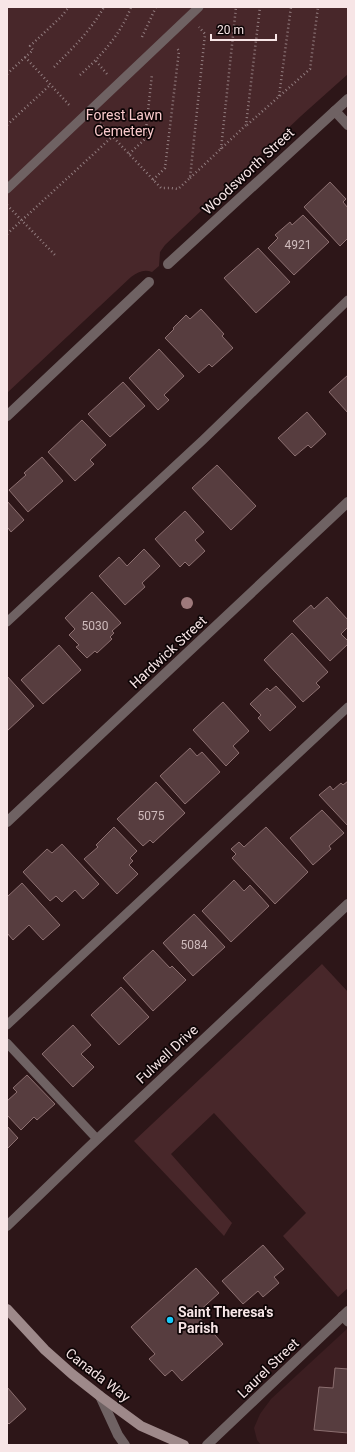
<svg xmlns="http://www.w3.org/2000/svg" width="355" height="1452" font-family="Roboto,sans-serif">
<rect width="100%" height="100%" fill="#2d1618"/>
<path fill="#3c1e21" d="M348,1328V1445H261L257,1440L254,1428L260,1414L271,1399Z"/>
<g fill="#48272a">
<path d="M7,7H348V74L301,116L165,245L160,252L159,266L152,272C144,269 138,272 131,277L7,393Z"/>
<path d="M322,964L348,992V1288L338,1297L283,1236L306,1213L214,1113L171,1154L232,1223L224,1236L134,1141Z"/>
</g>
<g fill="#573d3f" stroke="#8c6f70">
<path d="M330,182L346,199L343,202L348,208V238L340,246L304,207Z"/>
<path d="M303,215L329,242L294,275L268,248L278,238L275,235L290,222L292,225Z"/>
<path d="M258,248L290,282L256,313L224,278Z"/>
<path d="M201,309L224,334L222,336L233,348L212,367L209,364L199,373L165,338L174,329L173,328L186,315L190,319Z"/>
<path d="M159,349L184,376L164,395L169,400L158,410L129,378Z"/>
<path d="M348,375V413L329,392Z"/>
<path d="M123,382L145,406L110,437L88,414Z"/>
<path d="M307,412L326,434L311,448L308,445L295,456L278,438Z"/>
<path d="M82,420L106,445L90,460L94,464L75,481L48,452Z"/>
<path d="M42,457L63,481L28,512L9,490L26,475L24,473Z"/>
<path d="M217,465L256,506L231,530L192,488Z"/>
<path d="M7,501L24,520L11,532L8,528L7,529Z"/>
<path d="M185,511L204,532L195,540L205,551L189,566L185,562L180,567L155,539Z"/>
<path d="M144,549L160,566L142,583L145,587L125,605L99,576L119,557L127,566Z"/>
<path d="M92,592L121,623L112,631L114,633L110,637L112,639L97,653L95,651L87,658L76,647L79,645L69,635L75,629L65,618Z"/>
<path d="M327,597L348,620V627L341,634L348,641V644L330,661L293,621L311,605L314,609Z"/>
<path d="M292,633L328,672L316,683L320,687L303,702L264,660Z"/>
<path d="M59,645L81,670L43,704L21,680Z"/>
<path d="M7,676L34,706L7,731Z"/>
<path d="M276,686L296,707L270,731L258,718L261,715L250,704L267,688L270,691Z"/>
<path d="M223,702L249,731L233,746L239,753L226,766L193,730Z"/>
<path d="M190,748L197,756L202,752L220,772L185,804L160,776Z"/>
<path d="M348,781V826L319,795L330,786L333,790L341,783L343,785Z"/>
<path d="M156,782L185,813L153,843L150,840L143,846L117,819Z"/>
<path d="M322,810L344,833L329,846L331,849L313,865L290,838Z"/>
<path d="M114,827L137,851L130,858L133,861L129,865L138,874L117,894L84,859L98,847L96,845Z"/>
<path d="M266,827L308,872L275,904L232,858L236,854L231,849L239,842L244,847Z"/>
<path d="M62,844L99,884L83,899L75,890L62,902L56,896L50,901L23,872L47,849L52,853Z"/>
<path d="M234,880L244,891L250,885L269,906L231,942L202,911Z"/>
<path d="M22,883L60,925L43,940L29,925L13,940L7,933V897Z"/>
<path d="M194,914L225,947L193,976L163,943Z"/>
<path d="M153,950L170,968L172,966L186,980L153,1011L123,978Z"/>
<path d="M121,987L149,1017L119,1045L91,1015Z"/>
<path d="M73,1025L91,1045L81,1054L94,1067L73,1087L42,1054Z"/>
<path d="M27,1075L55,1104L37,1120L34,1117L21,1130L7,1115V1101L17,1092L13,1088Z"/>
<path d="M7,1126L18,1138L7,1149Z"/>
<path d="M263,1245L284,1269L274,1277L279,1283L263,1297L258,1291L243,1304L222,1281Z"/>
<path d="M196,1268L219,1293L196,1314L223,1344L182,1381L172,1370L165,1376L149,1359L155,1354L131,1327Z"/>
<path d="M335,1368L348,1369V1433L314,1430L319,1387L333,1388Z"/>
<path d="M7,1387L26,1409L9,1424L7,1422Z"/>
</g>
<g fill="none" stroke-linecap="round" stroke-linejoin="round">
<g stroke="#937e80" stroke-width="2.5" stroke-dasharray="1 3" stroke-linecap="butt">
<path d="M142,37L156,7"/>
<path d="M25,57L71,107"/>
<path d="M96,61L107,74"/>
<path d="M54,67C73,48 91,30 104,7"/>
<path d="M7,74L33,50L30,46L61,17L69,7"/>
<path d="M80,75C101,56 121,34 131,7"/>
<path d="M279,96L291,7"/>
<path d="M100,123L161,188H171L178,189L190,178L205,34L199,27"/>
<path d="M7,125L50,85"/>
<path d="M247,125L310,69L318,7"/>
<path d="M221,149L236,7"/>
<path d="M129,154L145,139L152,74"/>
<path d="M190,178L246,125L260,7"/>
<path d="M153,180L165,168L179,51L177,48"/>
<path d="M7,205L55,255"/>
<path d="M7,234L113,136"/>
</g>
<g stroke="#6f6263" stroke-width="9">
<path d="M7,189L199,7"/>
<path d="M7,622L203,440L348,300"/>
<path d="M7,1025L348,707"/>
<path d="M7,1043L97,1139"/>
<path d="M342,1316L348,1322"/>
</g>
<g stroke="#6f6263" stroke-width="10">
<path d="M335,111L348,125"/>
<path d="M168,264L348,99"/>
<path d="M7,416L149,282"/>
<path d="M7,822L348,502"/>
<path d="M7,1226L89,1147L348,904"/>
<path d="M100,1396L118,1435L125,1445"/>
<path d="M207,1445L348,1311"/>
</g>
<path stroke="#9e898a" stroke-width="10" d="M7,1309L45,1350L72,1374L100,1396L141,1426L184,1445"/>
</g>
<circle fill="#9e797b" cx="187" cy="603" r="6"/>
<circle fill="#16cafb" stroke="#0e0506" stroke-width="1.5" cx="170" cy="1320" r="4"/>
<g text-anchor="middle" stroke-width="3.5" stroke-linejoin="round" paint-order="stroke">
<g font-size="12" fill="#cfbbbc">
<text x="298" y="249">4921</text>
<text x="95" y="630">5030</text>
<text x="151" y="820">5075</text>
<text x="194" y="949">5084</text>
</g>
<g font-size="14" fill="#facacc" stroke="#0e0506">
<text x="124" y="120">Forest Lawn<tspan x="124" dy="16">Cemetery</tspan></text>
</g>
<g font-size="14" fill="#f7e5e6" stroke="#0e0506">
<text transform="translate(248 171) rotate(-43)" y="5">Woodsworth Street</text>
<text transform="translate(168 652) rotate(-43)" y="5">Hardwick Street</text>
<text transform="translate(167 1054) rotate(-43)" y="5">Fulwell Drive</text>
<text transform="translate(268 1368) rotate(-44)" y="5">Laurel Street</text>
<text transform="translate(98 1375) rotate(38)" y="5">Canada Way</text>
</g>
<g font-size="14" font-weight="bold" fill="#f7e5e6" stroke="#0e0506" text-anchor="start">
<text x="178" y="1317">Saint Theresa's<tspan x="178" dy="16">Parish</tspan></text>
</g>
</g>
<rect width="355" height="1452" fill="none" stroke="#f7e5e6" stroke-width="16"/>
<path d="M211 34v6h65v-6" fill="none" stroke="#f7e5e6" stroke-width="2"/>
<text x="217" y="34" font-size="12" fill="#f7e5e6" stroke="#0e0506" stroke-width="3" paint-order="stroke">20 m</text>
</svg>
